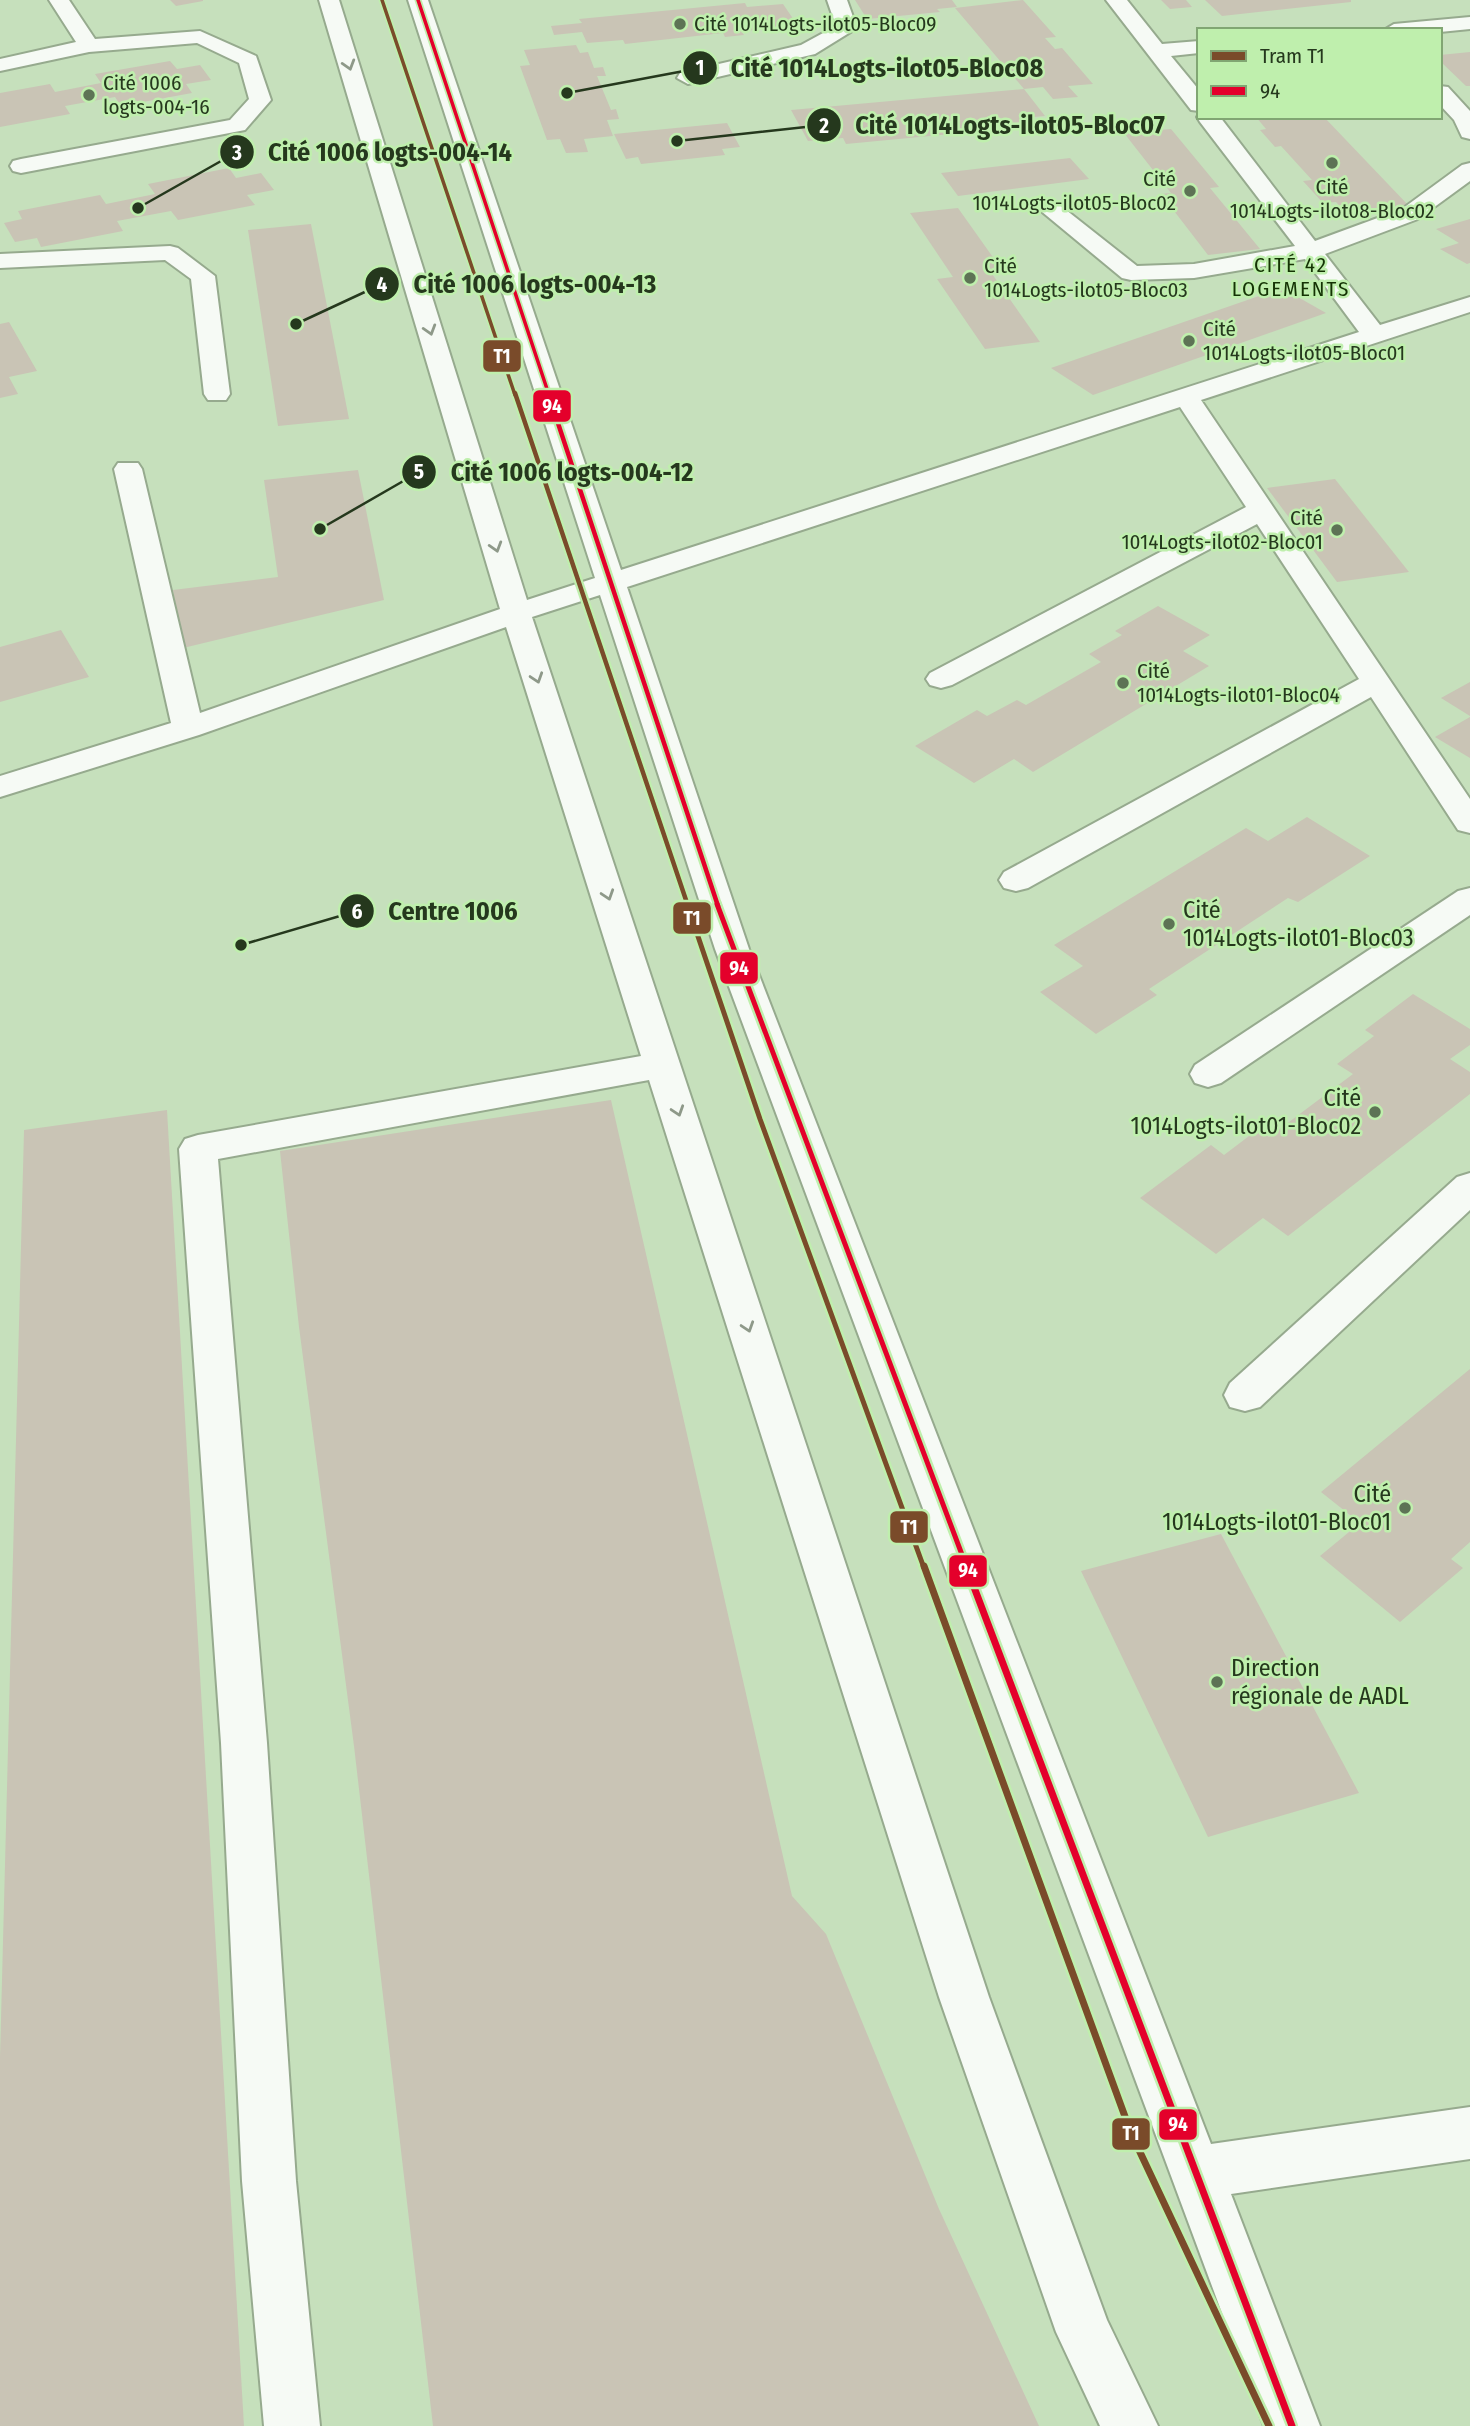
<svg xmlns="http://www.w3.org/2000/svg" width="1470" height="2426" font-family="'Fira Sans Condensed',sans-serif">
<rect width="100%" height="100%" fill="#c6e0bc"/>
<g fill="#c9c4b5">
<path d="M170,0H203V1L176,6Z"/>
<path d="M855,0H952L957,7L937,9L940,12L867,19Z"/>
<path d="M1023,0L1056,37L1045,38L1055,49L1062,48L1093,84L1068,86L1078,97L1053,99L1043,87L1024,89L1045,116L1023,118L1026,122L990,126L993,130L846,144L843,138L808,141L791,110L1024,89L955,8Z"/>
<path d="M1161,0H1186L1192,7L1170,9Z"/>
<path d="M1205,0H1351V2L1222,16Z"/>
<path d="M745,3L747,7L783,4L796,23L742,32L744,35L725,37L723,33L625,44L623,40L587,43L582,32L554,35L551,26L582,23L579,19Z"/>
<path d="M576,45L580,53L588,52L594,68L603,67L606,76H597L611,110L616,109L619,119L607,120L613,136L584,139L588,152L566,153L560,139L547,140L520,66L530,65L524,50Z"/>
<path d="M1470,52V86H1466L1440,61V55Z"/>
<path d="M170,61L177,69L200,65L211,80L186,84L192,93L121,106L115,97L65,106L70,114L0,127V93L50,84L55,92L101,83L95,74Z"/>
<path d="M1256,117H1324L1409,206L1346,213L1336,202L1323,203L1303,181L1312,180L1281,146L1275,147L1260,130L1266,129Z"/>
<path d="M727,123L740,147L722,149L725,155L641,164L638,157L626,159L614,134Z"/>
<path d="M1171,129L1219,187L1210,188L1260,249L1208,255L1161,194L1171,193L1124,133Z"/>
<path d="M1070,158L1089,179L958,196L941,173Z"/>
<path d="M229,168L236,178L261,173L274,190L247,195L255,205L178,220L171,211L117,221L123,231L41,247L37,238L15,242L4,223L22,219L18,211L100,195L106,204L155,194L148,184Z"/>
<path d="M958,208L1002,270L990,271L1040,342L985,349L937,279L953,277L910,213Z"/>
<path d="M1470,219V263L1467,264L1440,249L1459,243L1436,229Z"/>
<path d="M311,224L349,419L278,426L248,230Z"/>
<path d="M1282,288L1326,313L1093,395L1051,368Z"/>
<path d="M9,322L37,371L9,377L18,394L0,398V324Z"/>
<path d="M358,470L384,600L183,648L173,590L278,577L264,480Z"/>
<path d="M1335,479L1409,572L1337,582L1267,488Z"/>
<path d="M1158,606L1210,635L1183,651L1209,666L1033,772L1014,759L974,783L915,746L977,710L987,716L1017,700L1026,705L1101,662L1089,654L1122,635L1115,631Z"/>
<path d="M61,630L89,677L0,702V647Z"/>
<path d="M1470,682V716L1441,698Z"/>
<path d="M1470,717V758L1435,737Z"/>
<path d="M1307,817L1370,856L1298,902L1288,898L1149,989L1157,995L1096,1034L1040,992L1083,966L1054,945L1246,828L1268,841Z"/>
<path d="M1413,994L1470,1029V1045L1450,1059L1470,1072V1094L1288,1236L1263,1218L1216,1254L1140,1198L1211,1145L1224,1155L1257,1130L1269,1137L1353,1074L1337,1064L1374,1036L1365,1030Z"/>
<path d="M611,1100L792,1896L826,1934L939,2209L1039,2426H433L354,1746L299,1327L280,1151Z"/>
<path d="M167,1110L244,2426H0V2057L24,1130Z"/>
<path d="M1470,1369V1542L1451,1559L1463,1568L1400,1622L1320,1556L1360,1523L1321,1492Z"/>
<path d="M1221,1534L1359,1793L1208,1837L1081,1571Z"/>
</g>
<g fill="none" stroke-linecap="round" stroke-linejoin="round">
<defs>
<g id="minor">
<path d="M49,0H69L95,39L200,31L256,56L271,100L245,130L21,173L13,171L10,166L13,161L21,159L230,120L249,99L239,63L197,43L89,52L0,71V59L76,42Z"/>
<path d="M319,0H339L527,600L595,578L408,0H428L621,570L1359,332L1305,259L1194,278L1131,280L1122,278L1041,211L1045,206H1061L1137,266L1194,264L1295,246L1200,122L1197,117L1199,115V117H1220L1315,241L1402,209L1462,165L1470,163V181L1418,219L1325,254L1380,325L1470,297V312L1201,400L1470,799V833L1458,830L1371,697L1028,888L1016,891L1004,888L999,880L1004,872L1359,679L1257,524L952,685L941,688L930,685L926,679L930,673L1246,507L1180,407L627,587L749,949L1211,2144L1470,2107V2159L1231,2194L1320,2426H1264L715,949L600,595L532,617L989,1997L1107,2320L1158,2426H1100L1056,2332L939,1997L649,1080L218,1159L267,1743L296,2181L320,2426H264L242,2181L221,1743L179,1149L185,1139L198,1135L641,1056L506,627L199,735L0,797V776L171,723L114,469L118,463H138L142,469L200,713L500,609Z"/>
<path d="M827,0H847L857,28L815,54L688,84L677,78L680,73L801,45L836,26Z"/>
<path d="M1106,0H1127L1162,44L1199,41V53L1171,56L1199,90V111L1191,110Z"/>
<path d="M1470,17V29L1440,32L1384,30L1394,24Z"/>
<path d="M1440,86L1448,87L1470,111V139L1462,137L1454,120L1440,105Z"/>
<path d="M170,246L178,248L215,276L230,394L226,400H208L204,394L191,279L165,260L0,268V254Z"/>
<path d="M1470,888V915L1221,1083L1208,1087L1195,1083L1190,1074L1195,1065L1458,891Z"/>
<path d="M1470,1173V1210L1260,1407L1245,1411L1230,1407L1224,1395L1230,1383L1457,1177Z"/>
</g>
</defs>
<use href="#minor" stroke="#96aa8e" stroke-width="4"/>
<use href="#minor" fill="#f6faf5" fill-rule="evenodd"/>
<defs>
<path id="bus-1-far3" d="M418,0L549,395"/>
<path id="bus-1-far2" d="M548,393L718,906"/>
<path id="bus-1-far1" d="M717,904L967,1568"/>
<path id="bus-1" d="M966,1566L1292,2426"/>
</defs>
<use href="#bus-1-far3" stroke="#bfefad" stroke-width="7"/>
<use href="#bus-1-far2" stroke="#bfefad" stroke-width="9"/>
<use href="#bus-1-far1" stroke="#bfefad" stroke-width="10"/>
<use href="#bus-1" stroke="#bfefad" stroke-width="12"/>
<use href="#bus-1-far3" stroke="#e4002b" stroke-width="3.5"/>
<use href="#bus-1-far2" stroke="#e4002b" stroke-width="4.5"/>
<use href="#bus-1-far1" stroke="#e4002b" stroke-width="5"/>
<use href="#bus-1" stroke="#e4002b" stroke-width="7"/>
<defs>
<path id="tram-1-far3" d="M382,0L515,395"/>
<path id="tram-1-far2" d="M515,393L688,906"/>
<path id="tram-1-far1" d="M687,904L760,1119L924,1568"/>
<path id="tram-1" d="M924,1566L1131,2133L1269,2426"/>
</defs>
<use href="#tram-1-far3" stroke="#bfefad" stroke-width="7"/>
<use href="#tram-1-far2" stroke="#bfefad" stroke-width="9"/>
<use href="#tram-1-far1" stroke="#bfefad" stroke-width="10"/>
<use href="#tram-1" stroke="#bfefad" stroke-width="12"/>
<use href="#tram-1-far3" stroke="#7a4b2a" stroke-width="3.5"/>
<use href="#tram-1-far2" stroke="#7a4b2a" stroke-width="4.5"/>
<use href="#tram-1-far1" stroke="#7a4b2a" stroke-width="5"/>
<use href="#tram-1" stroke="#7a4b2a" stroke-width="7"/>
</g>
<defs><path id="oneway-chevron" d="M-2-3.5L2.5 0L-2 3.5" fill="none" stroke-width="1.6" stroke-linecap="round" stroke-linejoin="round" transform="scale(1.75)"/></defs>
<g stroke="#8e9989">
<use href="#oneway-chevron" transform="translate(349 65) rotate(73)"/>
<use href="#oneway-chevron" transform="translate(430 330) rotate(73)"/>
<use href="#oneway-chevron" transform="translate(496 547) rotate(73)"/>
<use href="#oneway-chevron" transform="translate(537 678) rotate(72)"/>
<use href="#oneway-chevron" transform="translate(608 895) rotate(72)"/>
<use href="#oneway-chevron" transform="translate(678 1111) rotate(72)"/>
<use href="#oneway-chevron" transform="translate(748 1327) rotate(72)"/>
</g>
<g fill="#5d7355" stroke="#bfefad" stroke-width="2.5">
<circle cx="680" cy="24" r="7"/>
<circle cx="89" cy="95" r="7"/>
<circle cx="1332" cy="163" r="7"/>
<circle cx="1190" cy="191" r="7"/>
<circle cx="970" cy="278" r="7"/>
<circle cx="1189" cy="341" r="7"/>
<circle cx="1337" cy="530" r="7"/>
<circle cx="1123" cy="683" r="7"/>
<circle cx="1169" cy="924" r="7"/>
<circle cx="1375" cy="1112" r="7"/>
<circle cx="1405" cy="1508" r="7"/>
<circle cx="1217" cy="1682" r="7"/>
</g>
<g text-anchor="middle" stroke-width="5" stroke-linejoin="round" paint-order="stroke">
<g font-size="21" fill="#25381d" stroke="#bfefad" text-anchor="start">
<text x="694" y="31">Cité 1014Logts-ilot05-Bloc09</text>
<text x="103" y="90">Cité 1006<tspan x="103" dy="24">logts-004-16</tspan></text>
<text x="1176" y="186" text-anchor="end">Cité<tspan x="1176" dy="24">1014Logts-ilot05-Bloc02</tspan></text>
<text x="1332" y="194" text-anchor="middle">Cité<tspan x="1332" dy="24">1014Logts-ilot08-Bloc02</tspan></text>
<text x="984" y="273">Cité<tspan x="984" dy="24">1014Logts-ilot05-Bloc03</tspan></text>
<text x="1203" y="336">Cité<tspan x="1203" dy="24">1014Logts-ilot05-Bloc01</tspan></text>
<text x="1323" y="525" text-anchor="end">Cité<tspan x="1323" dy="24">1014Logts-ilot02-Bloc01</tspan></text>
<text x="1137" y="678">Cité<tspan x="1137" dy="24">1014Logts-ilot01-Bloc04</tspan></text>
</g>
<g font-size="21" letter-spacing="2" fill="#143304" stroke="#bfefad">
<text x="1291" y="272">CITÉ 42<tspan x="1291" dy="24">LOGEMENTS</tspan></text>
</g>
<g font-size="24" fill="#25381d" stroke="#bfefad" text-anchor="start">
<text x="1183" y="918">Cité<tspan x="1183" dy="28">1014Logts-ilot01-Bloc03</tspan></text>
<text x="1361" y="1106" text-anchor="end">Cité<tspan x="1361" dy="28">1014Logts-ilot01-Bloc02</tspan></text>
<text x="1391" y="1502" text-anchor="end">Cité<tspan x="1391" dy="28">1014Logts-ilot01-Bloc01</tspan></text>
<text x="1231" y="1676">Direction<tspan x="1231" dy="28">régionale de AADL</tspan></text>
</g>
</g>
<path fill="none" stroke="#25381d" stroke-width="2.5" d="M567 93L700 68M677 141L824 125M138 208L237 152M296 324L382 284M320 529L419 472M241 945L357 911"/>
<g fill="#25381d" stroke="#bfefad" stroke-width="2.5">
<circle cx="567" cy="93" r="7"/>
<circle cx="677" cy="141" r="7"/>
<circle cx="138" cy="208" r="7"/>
<circle cx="296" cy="324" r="7"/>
<circle cx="320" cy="529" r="7"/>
<circle cx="241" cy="945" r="7"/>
<circle cx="700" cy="68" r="18"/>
<circle cx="824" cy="125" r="18"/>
<circle cx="237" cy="152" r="18"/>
<circle cx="382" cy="284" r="18"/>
<circle cx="419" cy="472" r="18"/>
<circle cx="357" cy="911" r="18"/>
</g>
<g font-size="21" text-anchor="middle" font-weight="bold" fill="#fff">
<text x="700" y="75">1</text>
<text x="824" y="133">2</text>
<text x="237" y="160">3</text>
<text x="382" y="292">4</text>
<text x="419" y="479">5</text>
<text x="357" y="919">6</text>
</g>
<g font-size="26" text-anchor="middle" font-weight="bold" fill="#25381d" stroke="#bfefad" stroke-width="5" stroke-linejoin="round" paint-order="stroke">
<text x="887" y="77">Cité 1014Logts-ilot05-Bloc08</text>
<text x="1010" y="134">Cité 1014Logts-ilot05-Bloc07</text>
<text x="390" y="161">Cité 1006 logts-004-14</text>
<text x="535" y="293">Cité 1006 logts-004-13</text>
<text x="572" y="481">Cité 1006 logts-004-12</text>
<text x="453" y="920">Centre 1006</text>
</g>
<g stroke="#bfefad" stroke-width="2.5">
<rect x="482" y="339" width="40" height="34" rx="7" fill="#7a4b2a"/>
<rect x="532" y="389" width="40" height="34" rx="7" fill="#e4002b"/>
<rect x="672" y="901" width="40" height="34" rx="7" fill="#7a4b2a"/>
<rect x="719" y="951" width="40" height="34" rx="7" fill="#e4002b"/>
<rect x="889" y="1510" width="40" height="34" rx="7" fill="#7a4b2a"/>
<rect x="948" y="1554" width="40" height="34" rx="7" fill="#e4002b"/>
<rect x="1158" y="2108" width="40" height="33" rx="7" fill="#e4002b"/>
<rect x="1111" y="2117" width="40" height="34" rx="7" fill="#7a4b2a"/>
</g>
<g font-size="19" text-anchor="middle" font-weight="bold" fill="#fff">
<text x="502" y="363">T1</text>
<text x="552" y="413">94</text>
<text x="692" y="925">T1</text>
<text x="739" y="975">94</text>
<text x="909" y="1534">T1</text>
<text x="968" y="1577">94</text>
<text x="1178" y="2131">94</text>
<text x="1131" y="2140">T1</text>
</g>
<rect x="1197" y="28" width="245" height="91" fill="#bfefad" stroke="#81a673" stroke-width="2"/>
<rect x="1211" y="51" width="35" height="10" fill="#7a4b2a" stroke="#81a673" stroke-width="2"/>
<text x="1260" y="63" font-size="21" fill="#25381d">Tram T1</text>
<rect x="1211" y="86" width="35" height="10" fill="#e4002b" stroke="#81a673" stroke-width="2"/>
<text x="1260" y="98" font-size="21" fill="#25381d">94</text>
</svg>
